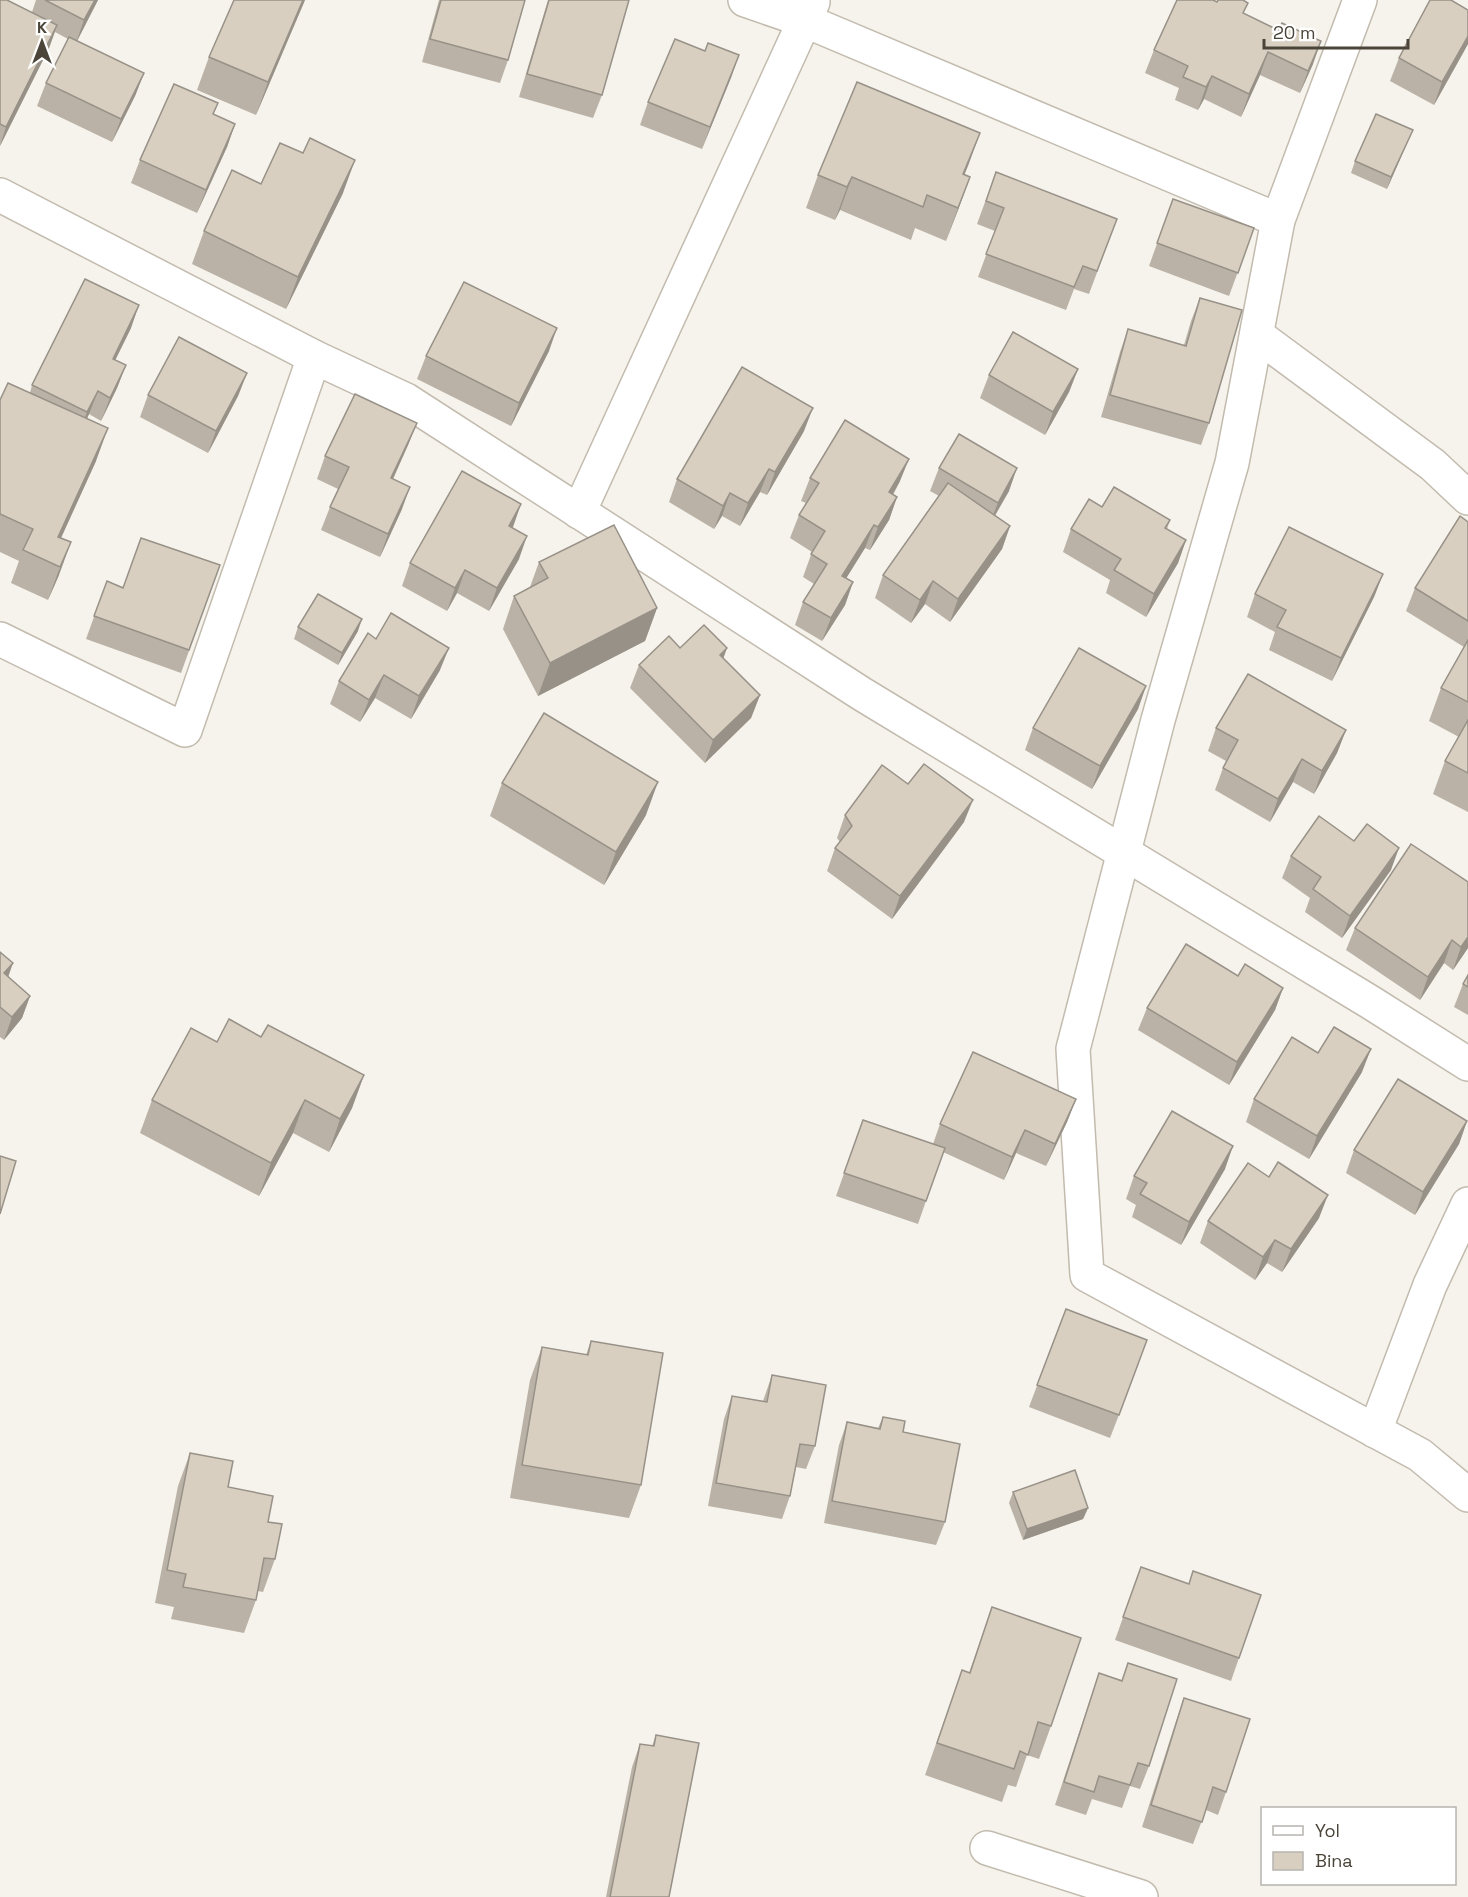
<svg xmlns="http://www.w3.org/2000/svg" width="1468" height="1897" font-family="'Space Grotesk',sans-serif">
<rect width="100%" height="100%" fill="#f6f3ec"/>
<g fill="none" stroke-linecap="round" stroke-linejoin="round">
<defs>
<g id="street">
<path d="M745,0L806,21L1278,220"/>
<path d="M1360,0L1278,220L1232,463L1158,720L1073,1049L1087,1275L1420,1455L1468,1495"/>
<path d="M0,195L314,357L406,400L862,694L1370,1002L1468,1064"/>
<path d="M1257,335L1433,465L1468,498"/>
<path d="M579,512L813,2"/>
<path d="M0,639L185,730L314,357"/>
<path d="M1375,1431L1430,1285L1468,1204"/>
<path d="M987,1848L1141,1897"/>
</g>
</defs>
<use href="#street" stroke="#c2bbae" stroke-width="36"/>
<use href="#street" stroke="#fff" stroke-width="33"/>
</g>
<g fill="#bab2a6">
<path d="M0,0L32,12L36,0H98L77,41L144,73L135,96L112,142L37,106L46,83L68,39L55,32L49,48L0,146Z"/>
<path d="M305,0L256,115L197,90L209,57Z"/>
<path d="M439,0H525L508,60L500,83L422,62Z"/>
<path d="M548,0H629L602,95L593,118L519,97Z"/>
<path d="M1468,10V44L1434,105L1390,81L1399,58Z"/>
<path d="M1244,13L1313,64L1300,93L1260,75L1241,117L1204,99L1198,110L1175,100L1179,88L1145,73L1154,50Z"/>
<path d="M705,51L739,55L702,149L640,125L648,102Z"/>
<path d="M214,114L235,124L227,147L197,213L131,183L140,160Z"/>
<path d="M1413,130L1408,141L1387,189L1351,173L1355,161Z"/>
<path d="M996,172L1117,219L1089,294L1074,289L1066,310L978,277L995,231L977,224Z"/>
<path d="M818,175H964L958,210L946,241L915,228L911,240L840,210L835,220L806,208Z"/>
<path d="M261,184L343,193L286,309L192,264L204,231Z"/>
<path d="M1173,199L1254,228L1229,296L1149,266Z"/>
<path d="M1200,298L1209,423L1201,445L1101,417L1120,352L1128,329L1184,345L1191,321Z"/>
<path d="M131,328L115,360L126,365L117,388L101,421L89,414L87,419L96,461L61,538L59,575L48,600L11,583L19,561L0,552V400L30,393L32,385Z"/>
<path d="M549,351L511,426L417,379L426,356Z"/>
<path d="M1078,369L1069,392L1045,435L980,398L989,375Z"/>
<path d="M247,373L238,396L208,453L140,417L148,395Z"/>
<path d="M417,423L408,445L393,479L402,509L380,557L321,530L330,507L338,489L317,479L325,456Z"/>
<path d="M804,431L767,495L760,492L740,526L722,516L714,529L669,502L677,479Z"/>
<path d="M939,468L1009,491L995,516L1010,526L1002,549L950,622L925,604L911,623L875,598L883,575L939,496L930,491Z"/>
<path d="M810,478L900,481L893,495L897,497L889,520L870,550L865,548L846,578L853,582L845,605L822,641L795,625L803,602L814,584L803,577L812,552L790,538L799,515L806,503L801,501Z"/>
<path d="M1170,520L1167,529L1186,540L1178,563L1146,617L1106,593L1110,580L1063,552L1071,529Z"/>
<path d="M1468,522V812L1433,794L1445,761L1459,737L1429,721L1441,688L1464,647L1406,611L1415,588Z"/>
<path d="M512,528L519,559L489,611L457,593L447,611L402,586L410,563Z"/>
<path d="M539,562L657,608L645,641L538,696L503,629L514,596L530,587Z"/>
<path d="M220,565L181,673L86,639L107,581L123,587Z"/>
<path d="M1383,574L1374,597L1332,681L1269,650L1275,632L1247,617L1255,594Z"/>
<path d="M298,627L358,631L338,665L294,639Z"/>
<path d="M376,639L440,670L411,719L375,698L360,722L330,704L339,681Z"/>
<path d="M723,658L760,695L751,718L705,763L630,688L639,665Z"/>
<path d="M1146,686L1138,709L1092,789L1025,750L1033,728Z"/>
<path d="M1216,728L1346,730L1337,753L1314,794L1293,782L1270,822L1215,790L1223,768L1226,761L1208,751Z"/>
<path d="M502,783L646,815L604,885L490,816Z"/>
<path d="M908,784L964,822L892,919L827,871L835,848L840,842L837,838L845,815Z"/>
<path d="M1291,856L1391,870L1342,938L1305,912L1310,898L1282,878Z"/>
<path d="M1468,882V948L1453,970L1444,963L1420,1000L1346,950L1355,928Z"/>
<path d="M0,952L8,977L30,996L22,1018L4,1040L0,1037Z"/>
<path d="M1468,975V1015L1454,1007L1463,984Z"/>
<path d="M1238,976L1283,988L1275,1010L1229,1085L1138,1030L1147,1008Z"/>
<path d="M261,1037L364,1075L352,1108L329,1152L293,1133L259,1196L140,1133L152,1100L217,1042Z"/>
<path d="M1318,1053L1362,1072L1309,1159L1246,1122L1254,1099Z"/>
<path d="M1076,1099L1067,1122L1046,1166L1016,1153L1004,1180L943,1152L918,1224L836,1196L863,1120L933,1144L940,1124Z"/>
<path d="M1467,1121L1459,1144L1415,1215L1346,1173L1354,1150Z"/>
<path d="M1225,1169L1181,1245L1132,1217L1136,1205L1126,1199L1134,1176Z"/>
<path d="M1319,1218L1282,1272L1267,1263L1255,1280L1200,1243L1208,1221Z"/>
<path d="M1066,1309L1139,1363L1110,1438L1029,1407Z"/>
<path d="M591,1341L641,1485L629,1518L510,1498L530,1380L542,1347L586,1355Z"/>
<path d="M772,1375L815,1446L806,1469L796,1467L790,1496L782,1519L708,1506L724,1419L732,1396L763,1401Z"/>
<path d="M883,1417L903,1432L945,1522L936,1545L824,1523L839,1445L847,1422L878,1428Z"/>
<path d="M190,1453L268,1522L275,1559L263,1592L258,1591L256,1600L244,1633L171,1619L174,1607L155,1603L178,1486Z"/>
<path d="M1013,1492L1088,1508L1083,1519L1023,1540L1009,1503Z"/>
<path d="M1141,1567L1239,1658L1231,1681L1115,1640Z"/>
<path d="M992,1607L1051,1726L1039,1759L1027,1755L1016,1787L1008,1785L1002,1802L925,1775L962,1670L969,1673Z"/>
<path d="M1128,1663L1149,1766L1140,1789L1130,1786L1122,1808L1092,1799L1086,1815L1055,1805L1099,1673L1122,1680Z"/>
<path d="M1184,1698L1226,1792L1218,1815L1206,1810L1193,1844L1142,1827L1176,1721Z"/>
<path d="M656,1735L669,1897H606L632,1767L640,1744L652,1746Z"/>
</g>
<g fill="#979187">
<path d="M95,0H98L76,43L84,20Z"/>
<path d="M303,0H305L256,115L268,82Z"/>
<path d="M57,25L49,48L0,146L6,127Z"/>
<path d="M1468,36V44L1434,105L1442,82Z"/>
<path d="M1321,41L1313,64L1300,93L1308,71Z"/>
<path d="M1268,52L1260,75L1241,117L1249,94Z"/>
<path d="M739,55L731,78L702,149L710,127Z"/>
<path d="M144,73L135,96L112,142L121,119Z"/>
<path d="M1212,76L1204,99L1198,110L1206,87Z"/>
<path d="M235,124L227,147L197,213L206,190Z"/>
<path d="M1413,130L1408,141L1387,189L1391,177Z"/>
<path d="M980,133L968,166L951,207L963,174Z"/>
<path d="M355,160L343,193L286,309L298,277Z"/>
<path d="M852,177L840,210L835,220L847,187Z"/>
<path d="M970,177L958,210L946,241L958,208Z"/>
<path d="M139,305L131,328L105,381L113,359Z"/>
<path d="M557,328L549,351L511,426L519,403Z"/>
<path d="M126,365L117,388L101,421L110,398Z"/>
<path d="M1078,369L1069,392L1045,435L1053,412Z"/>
<path d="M247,373L238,396L208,453L216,431Z"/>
<path d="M98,391L89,414L79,435L87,412Z"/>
<path d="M813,408L804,431L767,495L775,472Z"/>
<path d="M417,423L408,445L383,501L391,478Z"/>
<path d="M108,428L96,461L50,562L58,537Z"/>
<path d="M909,459L900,481L881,515L889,492Z"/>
<path d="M1017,468L1009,491L989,525L998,503Z"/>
<path d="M769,469L760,492L740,526L748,503Z"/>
<path d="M410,487L402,509L380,557L388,534Z"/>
<path d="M730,493L722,516L714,529L723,506Z"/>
<path d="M897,497L889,520L870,550L878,527Z"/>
<path d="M521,504L513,527L501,549L509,526Z"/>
<path d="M874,525L865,548L834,598L842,576Z"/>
<path d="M1010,526L1002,549L950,622L958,599Z"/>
<path d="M527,536L519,559L489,611L497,588Z"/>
<path d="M1186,540L1178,563L1146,617L1154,594Z"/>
<path d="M71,542L59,575L48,600L60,567Z"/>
<path d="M465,570L457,593L447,611L455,588Z"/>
<path d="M1383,574L1374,597L1332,681L1341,658Z"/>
<path d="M933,581L925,604L911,623L920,600Z"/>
<path d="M853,582L845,605L822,641L831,618Z"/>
<path d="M657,608L645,641L538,696L550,663Z"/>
<path d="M362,619L358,631L338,665L342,653Z"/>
<path d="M449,648L440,670L411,719L419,696Z"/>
<path d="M727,648L719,671L720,655Z"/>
<path d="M384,675L375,698L360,722L369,700Z"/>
<path d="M1146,686L1138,709L1092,789L1100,766Z"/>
<path d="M760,695L751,718L705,763L713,740Z"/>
<path d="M1346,730L1337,753L1314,794L1322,771Z"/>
<path d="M1302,759L1293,782L1270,822L1278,799Z"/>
<path d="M658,782L646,815L604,885L616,852Z"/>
<path d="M973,800L964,822L892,919L900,896Z"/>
<path d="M1399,848L1391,870L1342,938L1350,916Z"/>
<path d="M1468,937V948L1453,970L1461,947Z"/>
<path d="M1452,940L1444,963L1420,1000L1428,977Z"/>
<path d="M13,963L5,986L4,973Z"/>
<path d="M1283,988L1275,1010L1229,1085L1237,1062Z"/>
<path d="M30,996L22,1018L4,1040L12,1017Z"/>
<path d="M1371,1049L1362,1072L1309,1159L1317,1136Z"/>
<path d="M364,1075L352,1108L329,1152L340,1119Z"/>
<path d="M1076,1099L1067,1122L1046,1166L1055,1144Z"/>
<path d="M305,1100L293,1133L259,1196L271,1163Z"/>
<path d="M1467,1121L1459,1144L1415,1215L1423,1192Z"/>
<path d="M1025,1130L1016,1153L1004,1180L1012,1157Z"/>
<path d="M1233,1146L1225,1169L1181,1245L1189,1222Z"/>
<path d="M1328,1195L1319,1218L1282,1272L1291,1249Z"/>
<path d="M1275,1240L1267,1263L1255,1280L1263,1257Z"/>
<path d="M1088,1508L1083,1519L1023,1540L1027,1529Z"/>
</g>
<g fill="#d8cfc1" stroke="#979187" stroke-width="1.5">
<path d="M0,0H7L57,25L6,127L0,124Z"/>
<path d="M45,0H95L84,20Z"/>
<path d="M234,0H303L268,82L209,57Z"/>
<path d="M441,0H525L508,60L430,39Z"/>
<path d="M549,0H629L602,95L527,74Z"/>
<path d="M1177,0H1213L1217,2L1218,0H1243L1248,3L1243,13L1278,30L1282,23L1321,41L1308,71L1268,52L1249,94L1212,76L1206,87L1183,77L1188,66L1154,50Z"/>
<path d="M1430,0H1451L1468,10V36L1442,82L1399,58Z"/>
<path d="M69,37L144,73L121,119L46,83Z"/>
<path d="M675,39L705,51L708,43L739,55L710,127L648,102Z"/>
<path d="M857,82L980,133L963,174L970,177L958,208L927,195L923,207L852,177L847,187L818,175Z"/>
<path d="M174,84L218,103L213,114L235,124L206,190L140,160Z"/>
<path d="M1376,114L1413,130L1391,177L1355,161Z"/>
<path d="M310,138L355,160L298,277L204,231L232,170L261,184L280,143L303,153Z"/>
<path d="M996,172L1117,219L1097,271L1083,266L1074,287L986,254L1004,208L986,201Z"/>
<path d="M1173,199L1254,228L1238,273L1157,243Z"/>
<path d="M85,279L139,305L113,359L126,365L110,398L98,391L87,412L32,385Z"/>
<path d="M464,282L557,328L519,403L426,356Z"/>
<path d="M1200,298L1242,310L1209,423L1110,395L1128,329L1186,346Z"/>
<path d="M1013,332L1078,369L1053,412L989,375Z"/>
<path d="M179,337L247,373L216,431L148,395Z"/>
<path d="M742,367L813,408L775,472L769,469L748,503L730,493L723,506L677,479Z"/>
<path d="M8,383L108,428L58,537L71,542L60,567L23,550L33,529L0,514V400Z"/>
<path d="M355,394L417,423L391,478L410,487L388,534L330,507L349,467L325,456Z"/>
<path d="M845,420L909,459L889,492L897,497L878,527L874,525L842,576L853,582L831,618L803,602L827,564L811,554L825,531L799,515L819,483L810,478Z"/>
<path d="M959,434L1017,468L998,503L939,468Z"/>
<path d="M462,471L521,504L509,526L527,536L497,588L465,570L455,588L410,563Z"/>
<path d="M948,483L1010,526L958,599L933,581L920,600L883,575Z"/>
<path d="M1114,487L1170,520L1165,528L1186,540L1154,594L1114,570L1121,559L1071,529L1089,499L1102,507Z"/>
<path d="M1460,516L1468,522V621L1415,588Z"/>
<path d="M614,525L657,608L550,663L514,596L548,578L539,562Z"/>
<path d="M1289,527L1383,574L1341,658L1277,627L1286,610L1255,594Z"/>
<path d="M141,538L220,565L189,650L94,616L107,581L123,588Z"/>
<path d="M318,594L362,619L342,653L298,627Z"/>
<path d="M391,613L449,648L419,696L384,675L369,700L339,681L368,633L376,639Z"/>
<path d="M704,625L727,648L720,655L760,695L713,740L639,665L669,636L680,648Z"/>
<path d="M1468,640V702L1441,688Z"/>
<path d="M1079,648L1146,686L1100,766L1033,728Z"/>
<path d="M1248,674L1346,730L1322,771L1302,759L1278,799L1223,768L1238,740L1216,728Z"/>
<path d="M544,713L658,782L616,852L502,783Z"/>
<path d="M1468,720V773L1445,761Z"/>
<path d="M924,764L973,800L900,896L835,848L852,826L845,815L882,765L908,784Z"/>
<path d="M1319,816L1354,841L1367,824L1399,848L1350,916L1313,889L1321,877L1291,856Z"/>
<path d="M1411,844L1468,882V937L1461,947L1452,940L1428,977L1355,928Z"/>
<path d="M1186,944L1238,976L1245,964L1283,988L1237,1062L1147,1008Z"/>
<path d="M0,952L13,963L4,973L30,996L12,1017L0,1007Z"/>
<path d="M1468,975V987L1463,984Z"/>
<path d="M229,1019L261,1037L268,1025L364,1075L340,1119L305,1100L271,1163L152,1100L191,1028L217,1042Z"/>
<path d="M1334,1027L1371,1049L1317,1136L1254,1099L1292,1037L1318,1053Z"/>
<path d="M973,1052L1076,1099L1055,1144L1025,1130L1012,1157L940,1124Z"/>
<path d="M1398,1079L1467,1121L1423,1192L1354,1150Z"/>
<path d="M1172,1111L1233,1146L1189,1222L1140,1194L1147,1183L1134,1176Z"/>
<path d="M863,1120L945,1148L926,1201L844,1173Z"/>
<path d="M0,1156L16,1161L0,1214Z"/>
<path d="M1278,1162L1328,1195L1291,1249L1275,1240L1263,1257L1208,1221L1248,1163L1269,1177Z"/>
<path d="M1066,1309L1147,1340L1119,1415L1037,1385Z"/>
<path d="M591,1341L663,1353L641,1485L522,1465L542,1347L588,1355Z"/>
<path d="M772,1375L826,1385L815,1446L800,1444L790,1496L716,1483L732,1396L767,1402Z"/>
<path d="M883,1417L905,1421L903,1432L960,1444L945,1522L832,1501L847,1422L880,1429Z"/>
<path d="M190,1453L233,1461L228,1487L273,1496L268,1522L282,1524L275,1559L264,1558L256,1600L183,1587L186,1574L167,1570Z"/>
<path d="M1075,1470L1088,1508L1027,1529L1013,1492Z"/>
<path d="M1141,1567L1189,1584L1193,1571L1261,1595L1239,1658L1123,1617Z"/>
<path d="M992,1607L1081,1638L1051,1726L1038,1722L1028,1755L1020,1751L1014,1769L937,1743L962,1670L970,1673Z"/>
<path d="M1128,1663L1177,1679L1149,1766L1138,1763L1130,1785L1099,1776L1094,1792L1064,1782L1099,1673L1122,1681Z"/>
<path d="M1184,1698L1250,1719L1226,1792L1213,1787L1202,1822L1151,1805Z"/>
<path d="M656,1735L699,1743L669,1897H610L640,1744L654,1746Z"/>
</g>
<rect x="1261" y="1807" width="195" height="78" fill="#ffffff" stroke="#b7b4b0" stroke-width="1.5"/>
<rect x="1273" y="1826" width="30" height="9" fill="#ffffff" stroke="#b7b4b0" stroke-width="1.5"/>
<text x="1315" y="1837" font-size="18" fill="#4b4439">Yol</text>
<rect x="1273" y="1852" width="30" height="18" fill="#d8cfc1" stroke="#b7b4b0" stroke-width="1.5"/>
<text x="1315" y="1867" font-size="18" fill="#4b4439">Bina</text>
<g transform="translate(42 42)" stroke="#ffffff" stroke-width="4.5" paint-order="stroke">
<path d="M0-4.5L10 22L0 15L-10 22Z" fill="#4b4439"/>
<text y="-9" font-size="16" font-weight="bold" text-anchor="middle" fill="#4b4439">K</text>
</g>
<path d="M1264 39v9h144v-9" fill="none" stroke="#4b4439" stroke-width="3"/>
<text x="1273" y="39" font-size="18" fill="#4b4439" stroke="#ffffff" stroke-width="4.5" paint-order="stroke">20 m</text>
</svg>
